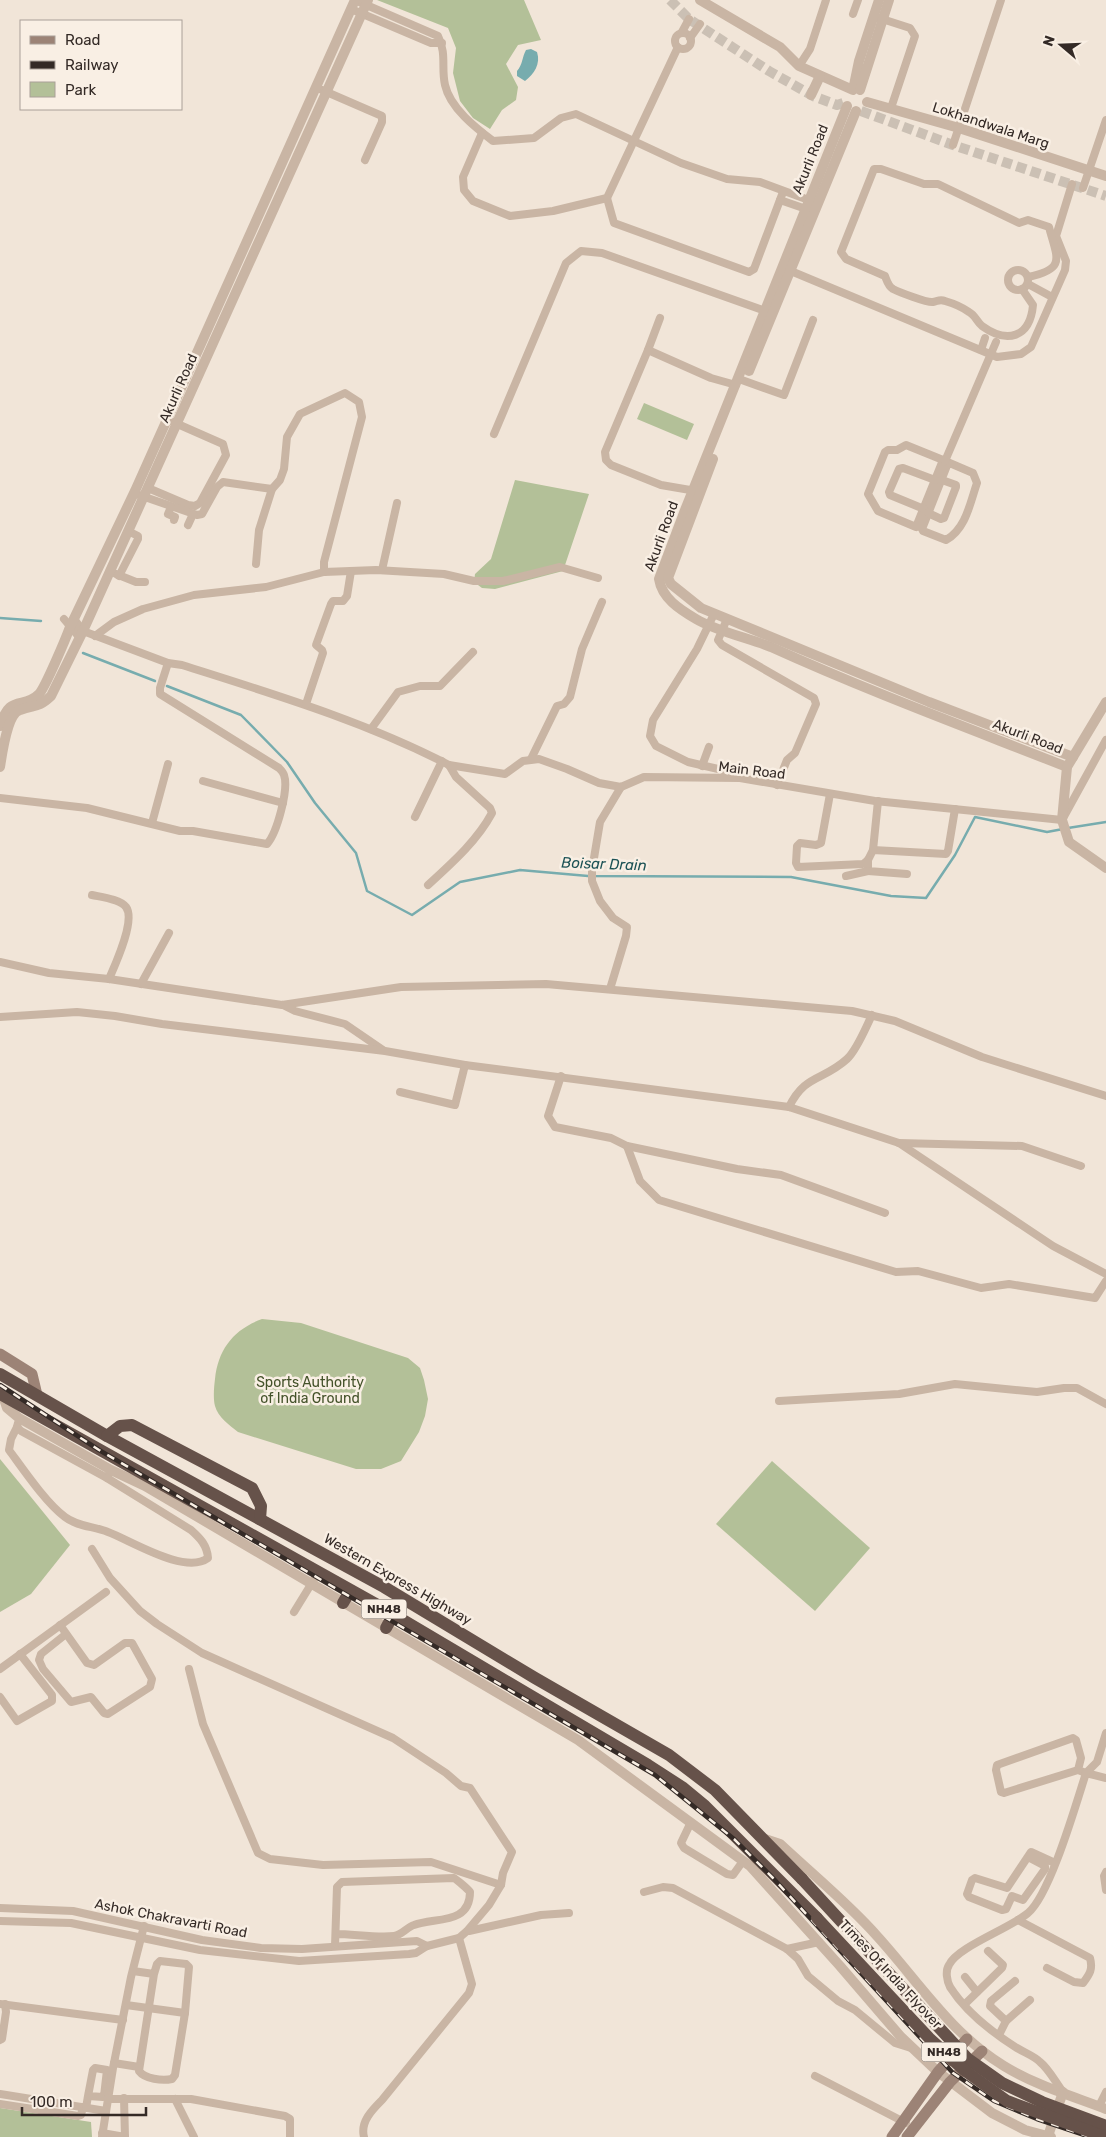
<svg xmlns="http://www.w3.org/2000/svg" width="1106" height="2137" font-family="Rubik,sans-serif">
<rect width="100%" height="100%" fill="#f1e5d8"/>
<g fill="#b3c098">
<path d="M377,0H524L541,40L518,45L506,64L518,87L516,100L502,110L490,129L473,118L460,101L453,73L456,48L448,28Z"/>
<path d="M644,403L694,424L687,440L637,419Z"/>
<path d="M515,480L589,494L563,571L495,589L482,588L474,582L475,574L491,559Z"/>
<path d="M262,1319L301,1323L408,1358L420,1368L424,1380L428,1399L425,1416L419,1432L401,1461L381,1469H356L238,1432C229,1425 218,1417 215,1406C213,1398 214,1387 215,1379C218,1349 234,1329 262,1319Z"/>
<path d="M0,1459L70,1545L31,1594L0,1612Z"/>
<path d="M772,1461L870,1548L815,1611L716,1524Z"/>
<path d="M0,2108L91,2122L92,2137H0Z"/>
</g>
<path fill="#77acae" d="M531,49L537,52C541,64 534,74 525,81L517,76V71C523,64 522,57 526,50Z"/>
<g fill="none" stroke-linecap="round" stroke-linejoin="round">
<g stroke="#77acae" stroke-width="2.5">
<path d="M0,618L41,621"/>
<path d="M83,653L155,681"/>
<path d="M167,686L241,715L287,762L315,803L356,853L367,891L412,915L460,882L520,870L588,876L791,877L891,896L926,898L955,855L975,817L1047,832L1063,829"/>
<path d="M1068,828L1106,822"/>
</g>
<g stroke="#cbc0b4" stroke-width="10" stroke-dasharray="10 5" stroke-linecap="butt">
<path d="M670,0L689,19L769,71L813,96L837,105L846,102"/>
<path d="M861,111L953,145L1106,196"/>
</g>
<g stroke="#c9b5a4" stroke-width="8">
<path d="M355,0L438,36C447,54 441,68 445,85C450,108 476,128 493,141L534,138L561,118L576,114L681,163L727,179L760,182L814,202"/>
<path d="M351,9L431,43H442"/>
<path d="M853,14L858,0"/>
<path d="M879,18L910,28L915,36L891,108"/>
<path d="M682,32L689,19"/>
<circle cx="683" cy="41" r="8"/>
<path d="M690,38L700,24"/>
<path d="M799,66L810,49L826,0"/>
<path d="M322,90L382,116V122L365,160"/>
<path d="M482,133L463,177L464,190L473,201L510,216L553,211L607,198L678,47"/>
<path d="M953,145L1001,0"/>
<path d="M1083,188L1106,120"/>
<path d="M607,198L614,223L749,272L754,269L783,192"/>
<path d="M780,200L809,210"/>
<path d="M786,269L997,357L1021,354L1031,347L1065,270L1066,261L1056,236L1072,184"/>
<circle cx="1018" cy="280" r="10"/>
<path d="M1028,284L1052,297"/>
<path d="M1022,289L1033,305C1030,338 1007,344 982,326C977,322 975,315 969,312C962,307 952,303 945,301C940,299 938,301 933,302C927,303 899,292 893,289C888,286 887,281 885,276L846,259L841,252L874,169H881L924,184H938L1019,223L1028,220L1049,227C1057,258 1067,269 1028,277"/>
<path d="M648,350L660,318"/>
<path d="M981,350L985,338"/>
<path d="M739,379L784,395L813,320"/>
<path d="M494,434L566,263L581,251L602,253L768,312"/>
<path d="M943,460L916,527L878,511L868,494L885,452L888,450H897L906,445L943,460L945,461L973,473L977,483C970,503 966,529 946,540L923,531L922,529L948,463"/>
<path d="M945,461L996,342"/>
<path d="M148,488L188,505L195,506L200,503L226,455L223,444L173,422"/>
<path d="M696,491L661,485L611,465L606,460L605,452L648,350L711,378L736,385"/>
<path d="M139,495L197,515L202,514L217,487L223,482L272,489"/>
<path d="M171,507L168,514L175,517L174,520"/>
<path d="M924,509L890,495L889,492L899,469L903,468L935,480"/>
<path d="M928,513L941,519L944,518L956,487V485L942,480"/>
<path d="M188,525L193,514"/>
<path d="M256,564L259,530L272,489L280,480L284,469L287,437L300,414L345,393L359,402L362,417L324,562V572"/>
<path d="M382,570L397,503"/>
<path d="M116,574L136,582H145"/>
<path d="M119,576L138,539V536L128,531"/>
<path d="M714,614L697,649L653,720L650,736L656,746L688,762L727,771"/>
<path d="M64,619L79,637"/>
<path d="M74,619L83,631L168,663L182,665C273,694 364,721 449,765L456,777L490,808L492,813C477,841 452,863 428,885"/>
<path d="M727,619L718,640L722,645L814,698L816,704L795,753L787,760L777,785"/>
<path d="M95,636L114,622L143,609L194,595L266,587L324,572L376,570L444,574L474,581H503L560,567L598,578"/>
<path d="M306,704L323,653L322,650L316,645L331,604L333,601H343L347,596L351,571"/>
<path d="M371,729L398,692L420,686H440L473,652"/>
<path d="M531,759L557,706L564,704L570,697L582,649L602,602"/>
<path d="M449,765L505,774L523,761L539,759L567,769L599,783L621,787L644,777L740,778L875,801L1062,820L1106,740"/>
<path d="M702,766L709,747"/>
<path d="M203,781L283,803"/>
<path d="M830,794L821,843L816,845L800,843L797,846L796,863L798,867L863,864L868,860L873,850L946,854L948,851L955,809"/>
<path d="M0,798L87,808L180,831H193L267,844C277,833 289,789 284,775C283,772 281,770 279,768L160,694V688L168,663"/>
<path d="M415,817L442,761"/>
<path d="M152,823L168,764"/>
<path d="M873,850L878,801"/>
<path d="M868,860V871L907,874"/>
<path d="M846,876L868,871"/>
<path d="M92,895C101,897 120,899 126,907C136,920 115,965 109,979"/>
<path d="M0,962L49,973L109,979L282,1005L401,987L546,984L852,1011L895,1021L982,1057L1106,1096"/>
<path d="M141,984L169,933"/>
<path d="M610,989L626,936L627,927L613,918L600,901L592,881V870L600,822L621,787"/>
<path d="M283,1005L295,1011L345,1024L383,1050"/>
<path d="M0,1017L77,1012L115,1016L162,1024L385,1051L465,1065L789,1107L899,1143L1053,1246L1106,1274"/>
<path d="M561,1076L548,1116L555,1127L611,1138L627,1146L640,1181L659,1200L896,1272L918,1271L981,1288L1009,1284L1095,1298L1106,1281"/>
<path d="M400,1092L455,1105L465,1065"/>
<path d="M789,1107C805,1074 823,1081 847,1059C857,1050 866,1027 872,1015"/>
<path d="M899,1143L1022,1146L1081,1166"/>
<path d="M627,1146L737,1169L781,1175L885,1213"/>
<path d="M779,1401L899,1394L955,1384L1037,1392L1064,1388H1077L1106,1404"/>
<path d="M18,1423L17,1427L21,1431L107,1478L109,1474"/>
<path d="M17,1427L11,1439L9,1450C23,1469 46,1503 65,1517C78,1527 94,1526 108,1532C132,1541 185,1575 208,1558C207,1545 200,1538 191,1530L107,1478"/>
<path d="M294,1612L318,1573"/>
<path d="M60,1625L87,1663L94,1665L125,1643H132L152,1679L150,1687L108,1714L104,1713L91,1697L71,1702L43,1669L39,1660L41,1654L66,1634"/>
<path d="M0,1669L106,1592"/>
<path d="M189,1669L203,1724L258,1853L270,1859L323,1865L431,1862L501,1885"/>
<path d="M0,1697L17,1721L52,1701V1695L20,1654"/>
<path d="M1078,1770L1081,1758L1076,1740L1073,1738L997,1765L996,1770L1001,1792L1004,1793L1078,1770L1086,1773L1097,1762L1106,1733"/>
<path d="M691,1822L681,1843L684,1848L727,1874L733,1875L743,1861"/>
<path d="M1028,1857L1045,1866V1869L1023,1900L1012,1896L1006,1909L1002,1910L969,1897L967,1894L972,1880L975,1878L1007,1888L1031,1852L1055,1863"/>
<path d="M1106,1872L1104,1876L1106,1890"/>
<path d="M644,1892L663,1887L673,1888L787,1949L798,1959L808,1976L838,2001L855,2010L895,2043L911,2048"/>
<path d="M0,1908L73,1911L202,1940L261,1948L302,1949L417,1941L427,1946"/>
<path d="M1018,1920L1090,1958C1093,1969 1090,1974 1083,1983L1074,1982L1047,1968"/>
<path d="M0,1921L71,1923L200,1950L299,1961L409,1954L416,1953L427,1946L459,1938L467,1931L489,1905L501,1885L503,1873L512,1852L470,1788L461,1786L446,1773L393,1738L202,1653L157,1624L140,1611L110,1578L92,1549"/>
<path d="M469,1931L541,1915L569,1913"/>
<path d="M335,1946L337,1887L342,1882L454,1878C457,1880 468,1889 470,1892C470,1925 435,1917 414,1925C407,1927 402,1935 394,1936C377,1938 353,1934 336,1934"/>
<path d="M787,1949L819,1942"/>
<path d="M133,1971L154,1974L139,2071C145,2079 162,2081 172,2079L175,2075L185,2013L189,1967L186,1964L160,1961L157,1964L154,1974"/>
<path d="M965,1977L977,1992"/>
<path d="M0,2004L123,2020"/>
<path d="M965,2004L1002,1968L1003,1965L988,1951"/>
<path d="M126,2005L185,2013"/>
<path d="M1006,2021L990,2006L991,2001L1015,1981"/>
<path d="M999,2035L1006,2021L1030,2000"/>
<path d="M0,2040L2,2039L6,2012L5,2004"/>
<path d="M114,2063L139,2067"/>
<path d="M815,2076L906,2123"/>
<path d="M1063,2092C1056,2083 1049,2069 1040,2062C1034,2056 1025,2053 1017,2048C993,2033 966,2012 950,1987C947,1981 945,1971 949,1965C957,1947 1011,1928 1028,1913C1050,1895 1076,1804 1086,1773L1106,1778"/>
<path d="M0,2094L106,2111"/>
<path d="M124,2098L125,2137"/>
<path d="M109,2099H191L285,2116L290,2119V2137"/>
<path d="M175,2099L194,2137"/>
<path d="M1101,2102L1106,2092"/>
<path d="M0,2104L78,2116L81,2115L83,2107"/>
<path d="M86,2108L88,2096L93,2070L95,2068L107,2070L104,2096L103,2097L88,2096"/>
<path d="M102,2133L125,2137"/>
<path d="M102,2137L113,2068L131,1977L144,1926"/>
<path d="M364,2137C360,2122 372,2110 382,2100L469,1993L472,1984L459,1938"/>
</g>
<g stroke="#c9b5a4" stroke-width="10">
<path d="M700,0L780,47L799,66L853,90L859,61L879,0"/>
<path d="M860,90L889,0"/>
<path d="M811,95L820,76"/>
<path d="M867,102L959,128L1106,176"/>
<path d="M847,106L685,510L659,579C662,598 679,609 696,619C716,631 748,638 771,647C868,691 968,728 1067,767"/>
<path d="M749,371L856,111"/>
<path d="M713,459L668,578L671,584L701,608L929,702L1073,757"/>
<path d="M1106,702L1067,767L1062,820L1069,842L1106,868"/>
<path d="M0,726C10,693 23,710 39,694C45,688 66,638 70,627L135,491L355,0"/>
<path d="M0,767C2,755 7,714 20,710C35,704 37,709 51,696L83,631L368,0"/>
<path d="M3,1396L7,1408L19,1418L111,1470L145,1486L578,1740L750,1866L840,1966L901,2037L938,2072L992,2113L1025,2130L1051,2137"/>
<path d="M762,1838L780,1844C812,1874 849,1904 877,1936C918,1981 951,2034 1004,2066C1035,2085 1072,2096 1106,2109"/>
<path d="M1048,2136L1063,2092"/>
</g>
<g stroke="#9c8376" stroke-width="11">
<path d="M0,1354L32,1374L37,1395"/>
<path d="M892,2137L938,2072L967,2039"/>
<path d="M907,2137L950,2082L982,2051"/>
</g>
<g stroke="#66524a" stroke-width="12">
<path d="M0,1374L107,1436L384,1587L535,1678L669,1755L715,1790L802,1879"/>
<path d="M0,1394L374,1603L648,1765L682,1787L705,1806L817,1918"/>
<path d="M107,1436L120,1426L132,1425L252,1488L261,1506L260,1519"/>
<path d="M343,1603L350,1591"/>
<path d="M386,1628L393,1615"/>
</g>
<defs>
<path id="rail" d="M0,1385L99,1450L655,1775L734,1839L773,1878L953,2073L994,2101L1037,2119L1090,2137"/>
</defs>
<use href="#rail" stroke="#342a26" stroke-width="4.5"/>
<use href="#rail" stroke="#f9efe4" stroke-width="2.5" stroke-dasharray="8" stroke-linecap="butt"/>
<g stroke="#66524a" stroke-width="12">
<path d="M802,1879L968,2059L1002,2083L1042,2102L1106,2126"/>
<path d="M817,1918L930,2039L964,2070L1007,2101L1105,2137"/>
</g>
</g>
<g text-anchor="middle" stroke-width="5" stroke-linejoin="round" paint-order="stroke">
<g fill="#f9efe4" stroke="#6f655f" stroke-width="1">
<rect x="361.5" y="1599.5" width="45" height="19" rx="4"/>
<rect x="921.5" y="2042.5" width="45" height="19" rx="4"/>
</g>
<g font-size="12" font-weight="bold" fill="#342a26">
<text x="384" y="1613">NH48</text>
<text x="944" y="2056">NH48</text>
</g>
<g font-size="14" fill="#342a26" stroke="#f9efe4">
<text transform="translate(991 125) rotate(18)" y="5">Lokhandwala Marg</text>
<text transform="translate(810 159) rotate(-68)" y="5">Akurli Road</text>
<text transform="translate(178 388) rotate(-66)" y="5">Akurli Road</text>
<text transform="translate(661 536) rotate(-70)" y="5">Akurli Road</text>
<text transform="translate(1028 736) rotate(21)" y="5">Akurli Road</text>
<text transform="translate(752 770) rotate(7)" y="5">Main Road</text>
<text transform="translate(398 1579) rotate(30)" y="5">Western Express Highway</text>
<text transform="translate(171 1918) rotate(11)" y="5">Ashok Chakravarti Road</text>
<text transform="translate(891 1974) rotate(47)" y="5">Times Of India Flyover</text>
</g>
<g font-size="14" fill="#44522a" stroke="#f9efe4">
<text x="310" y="1387">Sports Authority<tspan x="310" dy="16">of India Ground</tspan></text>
</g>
<g font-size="15" font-style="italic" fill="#1c5255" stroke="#f9efe4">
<text transform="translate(604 864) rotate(2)" y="5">Boisar Drain</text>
</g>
</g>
<rect x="20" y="20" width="162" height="90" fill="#f9efe4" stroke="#aaa098"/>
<rect x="30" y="36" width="25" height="8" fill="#9c8376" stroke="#aaa098"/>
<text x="65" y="45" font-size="15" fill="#342a26">Road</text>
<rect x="30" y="61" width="25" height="8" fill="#342a26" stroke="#aaa098"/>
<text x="65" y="70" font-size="15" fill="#342a26">Railway</text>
<rect x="30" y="82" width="25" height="15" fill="#b3c098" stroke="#aaa098"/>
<text x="65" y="95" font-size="15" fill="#342a26">Park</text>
<g transform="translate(1061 45) rotate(289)" stroke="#f9efe4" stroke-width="4" paint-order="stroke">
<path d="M0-4L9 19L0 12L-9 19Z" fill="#342a26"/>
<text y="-8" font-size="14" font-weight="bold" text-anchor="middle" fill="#342a26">N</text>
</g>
<path d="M22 2107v8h124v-8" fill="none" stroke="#342a26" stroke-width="2.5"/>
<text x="30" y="2107" font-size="15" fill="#342a26" stroke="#f9efe4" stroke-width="4" paint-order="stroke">100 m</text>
</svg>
